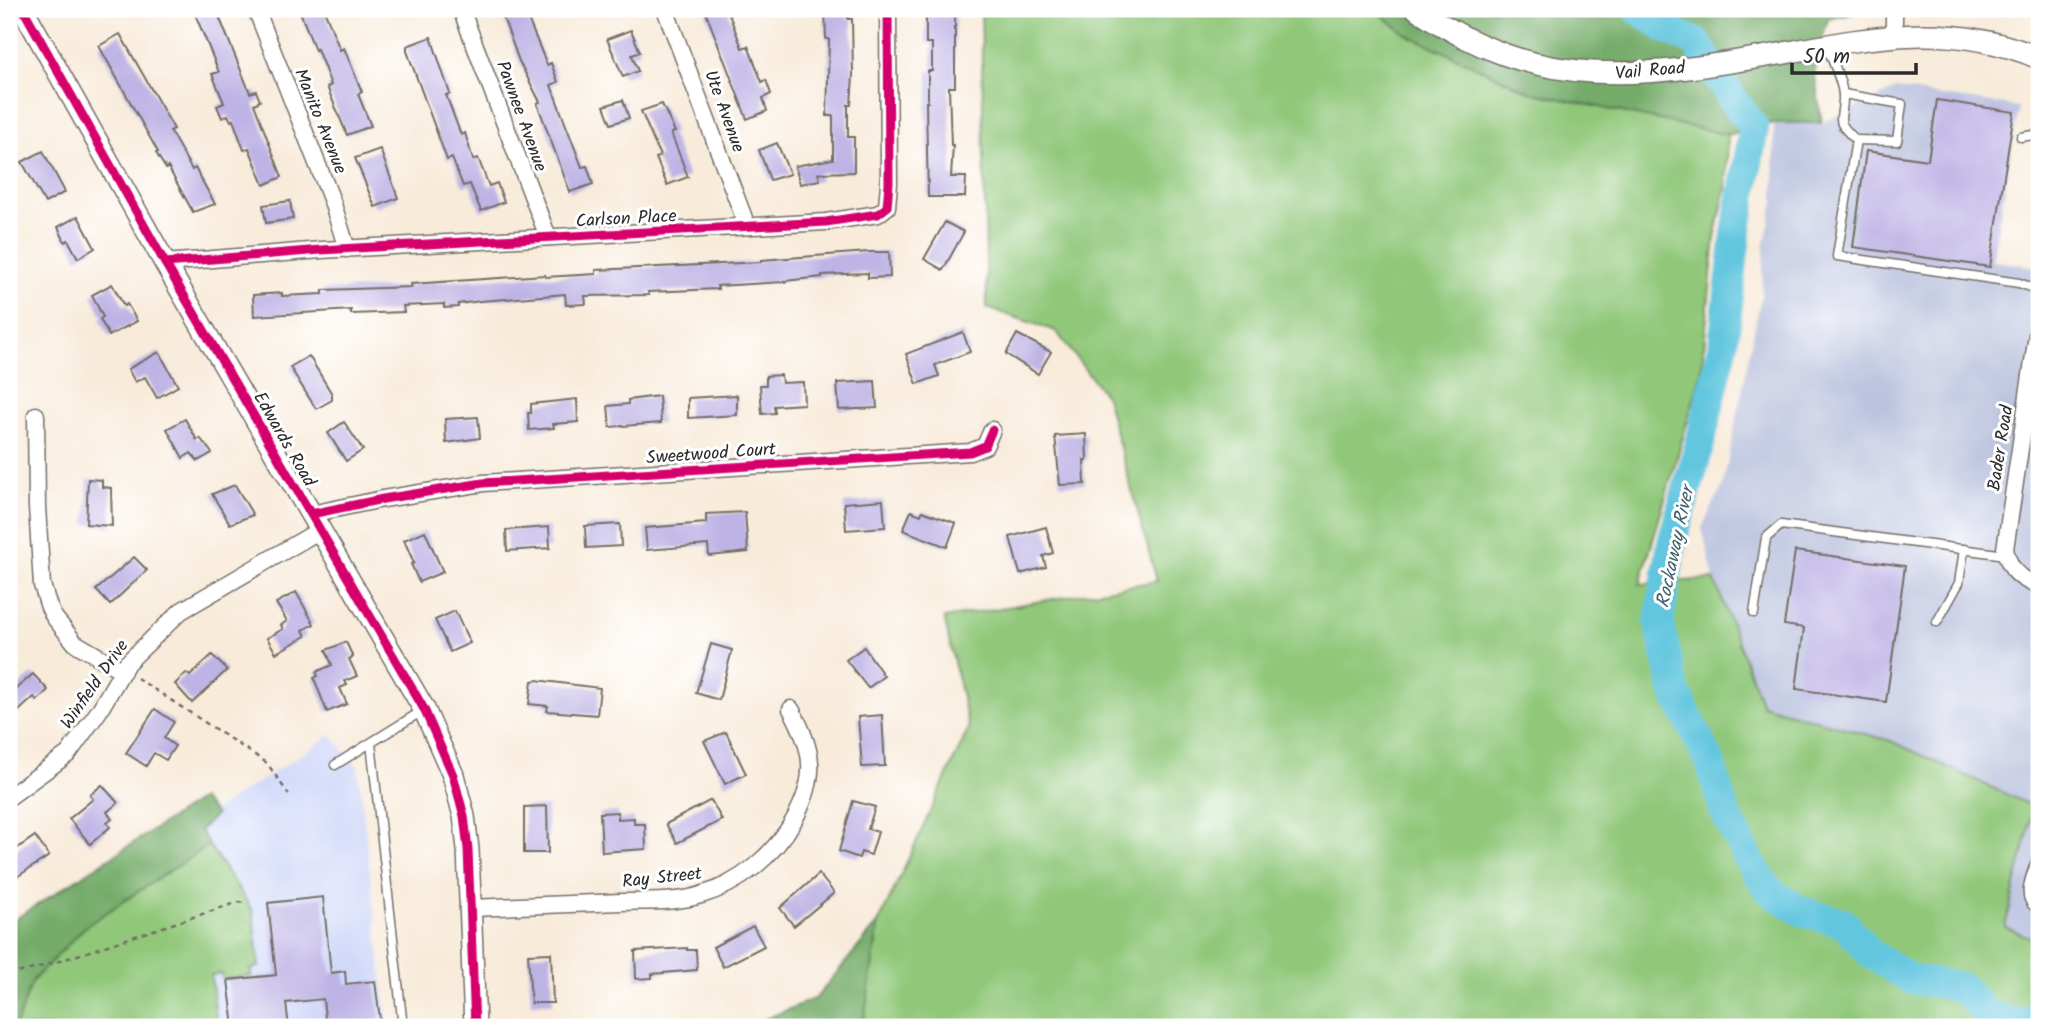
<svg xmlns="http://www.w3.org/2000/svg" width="2048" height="1036" font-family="Kalam,sans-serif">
<rect width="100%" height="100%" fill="#fff"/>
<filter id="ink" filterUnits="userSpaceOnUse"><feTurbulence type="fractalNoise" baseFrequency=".0143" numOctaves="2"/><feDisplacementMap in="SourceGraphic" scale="14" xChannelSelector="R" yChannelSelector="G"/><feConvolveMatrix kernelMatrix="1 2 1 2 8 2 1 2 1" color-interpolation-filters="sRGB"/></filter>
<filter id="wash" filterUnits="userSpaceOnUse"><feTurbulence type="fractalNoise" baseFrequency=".00686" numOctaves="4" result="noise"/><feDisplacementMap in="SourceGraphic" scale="28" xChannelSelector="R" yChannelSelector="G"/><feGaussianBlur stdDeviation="1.57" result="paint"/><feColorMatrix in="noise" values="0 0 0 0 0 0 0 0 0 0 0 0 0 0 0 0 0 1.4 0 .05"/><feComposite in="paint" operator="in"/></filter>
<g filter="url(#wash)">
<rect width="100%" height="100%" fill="#f8ebda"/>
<path fill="#d1d9f9" d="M331,735L358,767L388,1027H15L208,845L200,830L216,815L214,811Z"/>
<path fill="#bbc3de" d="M1896,89L2019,107L1992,261L2039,267V941L2005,927L1821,722L1762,705L1714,579L1702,528L1723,485L1761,296L1765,242L1774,202V123H1822Z"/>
<g fill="#90c779" stroke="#5e7952" stroke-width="2">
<path d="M981,9H1374L1406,34L1530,92L1728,135L1726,188L1715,237L1701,375L1640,584L1714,579L1762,705L1891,741L2034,807L2005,927L2039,941V1027H863L879,922L969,728L944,618L1157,581L1106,397L1056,331L987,308Z"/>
<path d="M209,845L253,911L259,967L251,969V976L222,979V973L211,975L217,1027H15L33,980L86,926Z"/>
</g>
<g fill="#74ac69" stroke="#506c4a" stroke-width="2">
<path d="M1374,9H1856L1848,15L1828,19L1814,70L1822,123H1774L1728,135L1530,92L1406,34Z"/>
<path d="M201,799L216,815L200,830L209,845L86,926L33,980L15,1027H9V923Z"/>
<path d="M879,922L863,1027H746L816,998Z"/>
</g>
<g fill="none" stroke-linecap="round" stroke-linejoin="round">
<path stroke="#62c6df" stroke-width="30" d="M1638,9L1665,28L1697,43L1733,100L1754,127L1736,234L1723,346L1701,439L1672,543L1659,622L1674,689L1710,762L1725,813L1753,867L1770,891L1801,911L1844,923L1871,954L1910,979L1961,987L1986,1013L2007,1023L2039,1020"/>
</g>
<g id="blocks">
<g fill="#beb3e5">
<path d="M193,9H216L250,93L256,91L260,101L254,104L282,177L264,185L249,148L244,150L233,120L231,121L228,115L222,118L217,106L224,103L212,74L219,72Z"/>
<path d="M299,9H324L340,50L344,48L362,92L358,94L371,126L347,135L327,87L331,85L317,49L315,50Z"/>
<path d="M500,9H524L547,65L551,63L558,82L551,85L564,120L582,167L587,166L593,184L570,192L537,103L540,102L519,61Z"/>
<path d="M719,9H727L742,48L748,46L762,82L766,80L771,94L763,98L767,111L747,119L706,13Z"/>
<path d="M825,9H849L848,19H852L853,75L851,105H848V137H854V172L818,173L820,180L800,184L795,166L833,159V116H827L829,39H826Z"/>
<path d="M955,13V87H949L951,145H953L951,177H966L965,197H928L926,102H928V71H932V43H926V14Z"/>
<path d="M631,30L640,52L632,55L638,71L623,77L607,39Z"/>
<path d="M120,34L174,129L170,131L192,170L195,168L215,204L193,212L168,167L166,169L156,153L158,152L99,46Z"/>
<path d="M431,37L450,94L446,95L461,135L465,133L473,160L478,158L489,186L497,183L504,202L481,211L470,184L463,186L452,158L447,160L407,51V46Z"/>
<path d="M623,100L629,118L611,124L604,106Z"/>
<path d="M1937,100L2014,112L1990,267L1853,247L1866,151L1928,160Z"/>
<path d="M662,104L675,132L671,133L688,177L667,185L656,158L660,156L641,111Z"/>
<path d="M777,143L790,174L770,180L759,150Z"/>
<path d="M380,149L398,198L375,207L355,158Z"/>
<path d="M43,151L65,192L45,203L22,162Z"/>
<path d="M290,201L293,219L266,223L263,205Z"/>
<path d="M78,216L95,248L78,258L68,240L65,242L58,227Z"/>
<path d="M945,222L964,232L943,270L924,259Z"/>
<path d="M868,252H889L890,277L868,278V273L822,275V277L784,281L785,282L717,286L718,289L648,292L649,295L585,296L586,304L566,305L565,294L481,301L458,304V307L444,308V304L403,306L404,312L351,314V310L254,316L253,295L282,293V296L323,294V290L412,287L411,284L545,275V277L596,274V270L761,262V260Z"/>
<path d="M112,284L124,306L127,304L137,321L109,336L100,319L103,317L92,295Z"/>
<path d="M963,332L970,352L935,365L939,376L917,384L906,354Z"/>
<path d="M1017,334L1051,352L1038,374L1006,354Z"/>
<path d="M159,352L178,386L157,398L145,377L135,382L128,369Z"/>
<path d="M309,356L332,394V400L316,409L290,367Z"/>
<path d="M781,375L782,383L803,382L804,404L774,406L775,413L762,414L760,385H766V376Z"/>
<path d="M875,381L877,408L839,410L837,383Z"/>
<path d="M737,395V415L688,418V398Z"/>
<path d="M659,396L661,423L610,427L608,406L628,404V400Z"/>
<path d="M577,399L578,422L553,424L554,428L529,430L528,413H531V404Z"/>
<path d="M478,417L480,438L446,443L445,419Z"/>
<path d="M185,419L197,440L200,438L212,453L198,461L191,453L183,458L167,429Z"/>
<path d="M344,422L363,450L346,461L328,433Z"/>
<path d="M1086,434L1087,460H1084L1085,484L1060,485L1055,436Z"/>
<path d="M88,479L102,480V487L111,488L112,526L86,524Z"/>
<path d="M235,485L253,515L230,524L212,494Z"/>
<path d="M883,500L885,527L846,530L844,503Z"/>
<path d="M911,511L921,515L922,511L956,523L947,547L903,530Z"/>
<path d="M745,512L748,552L709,556L708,545L647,550L645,528L706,523V514Z"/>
<path d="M620,524L621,546L586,548L585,526Z"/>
<path d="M549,527L550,548L507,551L506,530Z"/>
<path d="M1046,527L1053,553L1043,556L1046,567L1020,574L1010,537Z"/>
<path d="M425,531L443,572L419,582L411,564L414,563L404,540Z"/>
<path d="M1795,551L1905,566L1886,702L1796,689L1804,628L1784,625Z"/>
<path d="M134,557L147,570L110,605L96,590Z"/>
<path d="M296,592L314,624L303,630L306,636L276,653L267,638L283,629L281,625L287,621L276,603Z"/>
<path d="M455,611L470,643L450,652L435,620Z"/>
<path d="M346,642L353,657L349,659L357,676L345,681L347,685L340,688L347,704L327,712L314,678L318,676L316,672L332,665L326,650Z"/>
<path d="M711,644L732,650L719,700L696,693Z"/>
<path d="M864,647L884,676L868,688L846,660Z"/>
<path d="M212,655L227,670L192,703L175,684L186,673L190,676Z"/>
<path d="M33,674L48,690L37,701L34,697L9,720V695Z"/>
<path d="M536,680L600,688L597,715L547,711L548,706L529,704L532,681Z"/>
<path d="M155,709L174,722L164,738L175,746L166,760L154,753L146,766L126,753Z"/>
<path d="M882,715L885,766L862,767L858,717Z"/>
<path d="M726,732L746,774L725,784L704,741Z"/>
<path d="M102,785L118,803L107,812L112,819L107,823L110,827L90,844L69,819L93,799L90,795Z"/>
<path d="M711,800L722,820L677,843L666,824Z"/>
<path d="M853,801L875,807L868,829L878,832L871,855L861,852L859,858L839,851Z"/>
<path d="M547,806L548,853H524V807Z"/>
<path d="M618,812V819L634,818V824H645L646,849L602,852L600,813Z"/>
<path d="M35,836L49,856L9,882V854Z"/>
<path d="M819,874L834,893L794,926L780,908Z"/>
<path d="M323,897L331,973L345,971L346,984L375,981L381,1027H326L323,999L286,1003L289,1027H234L228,980L276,975L268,903Z"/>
<path d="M753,926L764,946L723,967L713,947Z"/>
<path d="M687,948V950H696L697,970L652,974V978L636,979L635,951Z"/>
<path d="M551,953L553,1003H531L528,954Z"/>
</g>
</g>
</g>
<g filter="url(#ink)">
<use href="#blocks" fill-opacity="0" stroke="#736e68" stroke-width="2"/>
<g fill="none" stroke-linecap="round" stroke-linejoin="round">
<defs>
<g id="service">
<path d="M1827,46C1832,61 1842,80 1843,95C1844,121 1832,118 1856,140L1837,256L2019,283L2039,290"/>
<path d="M1843,94L1902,104L1897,141L1856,140"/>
<path d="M2021,137L2039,134"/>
<path d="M1754,613L1766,538L1781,525L2006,555"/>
<path d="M1937,622L1959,583L1964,549"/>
<path d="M371,743L403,1027"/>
<path d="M335,765L422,711"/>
<path d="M2039,854C2033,871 2017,899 2039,910"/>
</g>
<g id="minor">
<path d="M256,9L332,201L347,249"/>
<path d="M461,9L548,237"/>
<path d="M665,9L747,226"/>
<path d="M1894,9V35"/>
<path d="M165,263L321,250L826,222L878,214L887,207L889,183L888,9"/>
<path d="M2039,322L2005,549C2009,570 2020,579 2039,586"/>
<path d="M36,415L37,507L42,585L49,607L54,617L75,643L123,671"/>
<path d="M311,514L383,499L483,483L970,452L985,446L992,430"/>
<path d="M9,797L68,754L99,711L127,663L181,611L320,530"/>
<path d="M471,908C521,906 571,904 621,902C646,901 676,903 701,895C740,884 774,855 794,820C818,776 814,751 791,709"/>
</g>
<g id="tertiary">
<path d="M23,9L165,263L424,709L453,775L464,816L468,849L475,1027"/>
<path d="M1417,9C1539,93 1641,78 1779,54C1871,37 1948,20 2039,58"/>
</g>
</defs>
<use href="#service" stroke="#736e68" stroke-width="11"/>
<use href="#minor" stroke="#736e68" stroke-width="19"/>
<use href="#tertiary" stroke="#736e68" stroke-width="24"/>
<g stroke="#736e68" stroke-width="2.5" stroke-dasharray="5 5" stroke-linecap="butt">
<path d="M137,678L267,763L289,795"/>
<path d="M9,975L41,967L239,902L246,903"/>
</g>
<use href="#service" stroke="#fff" stroke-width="8"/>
<use href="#minor" stroke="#fff" stroke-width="16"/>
<use href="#tertiary" stroke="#fff" stroke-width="21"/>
<defs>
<g id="cycleway">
<path d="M23,9L165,263L424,709L453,775L464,816L468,849L475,1027"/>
<path d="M165,263L321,250L826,222L878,214L887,207L889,183L888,9"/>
<path d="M311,514L383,499L483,483L970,452L985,446L992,430"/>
</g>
</defs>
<use href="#cycleway" stroke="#fff" stroke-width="13"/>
<use href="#cycleway" stroke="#d6006c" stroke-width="9"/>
</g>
</g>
<g text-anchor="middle" stroke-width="6" stroke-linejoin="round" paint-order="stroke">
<g font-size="18" fill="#2b2b2b" stroke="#fff">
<text transform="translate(1650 70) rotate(-5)" y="6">Vail Road</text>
<text transform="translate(725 111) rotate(70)" y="6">Ute Avenue</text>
<text transform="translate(522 116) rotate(70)" y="6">Pawnee Avenue</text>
<text transform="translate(321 121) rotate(68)" y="6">Manito Avenue</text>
<text transform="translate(626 218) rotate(-3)" y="6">Carlson Place</text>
<text transform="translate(285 439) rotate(60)" y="6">Edwards Road</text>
<text transform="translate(2000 448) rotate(-81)" y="6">Bader Road</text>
<text transform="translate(711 453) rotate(-4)" y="6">Sweetwood Court</text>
<text transform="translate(94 684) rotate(-55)" y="6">Winfield Drive</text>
<text transform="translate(662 877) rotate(-6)" y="6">Ray Street</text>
</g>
<g font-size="19" font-style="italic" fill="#3e616a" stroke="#fff">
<text transform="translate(1674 547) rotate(-78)" y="7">Rockaway River</text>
</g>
</g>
<rect width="2048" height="1036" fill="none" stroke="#fff" stroke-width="35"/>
<path d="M1792 63v10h124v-10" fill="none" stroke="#2b2b2b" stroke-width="3.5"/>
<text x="1803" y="63" font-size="21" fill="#2b2b2b" stroke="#ffffff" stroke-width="5" paint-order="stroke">50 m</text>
</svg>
